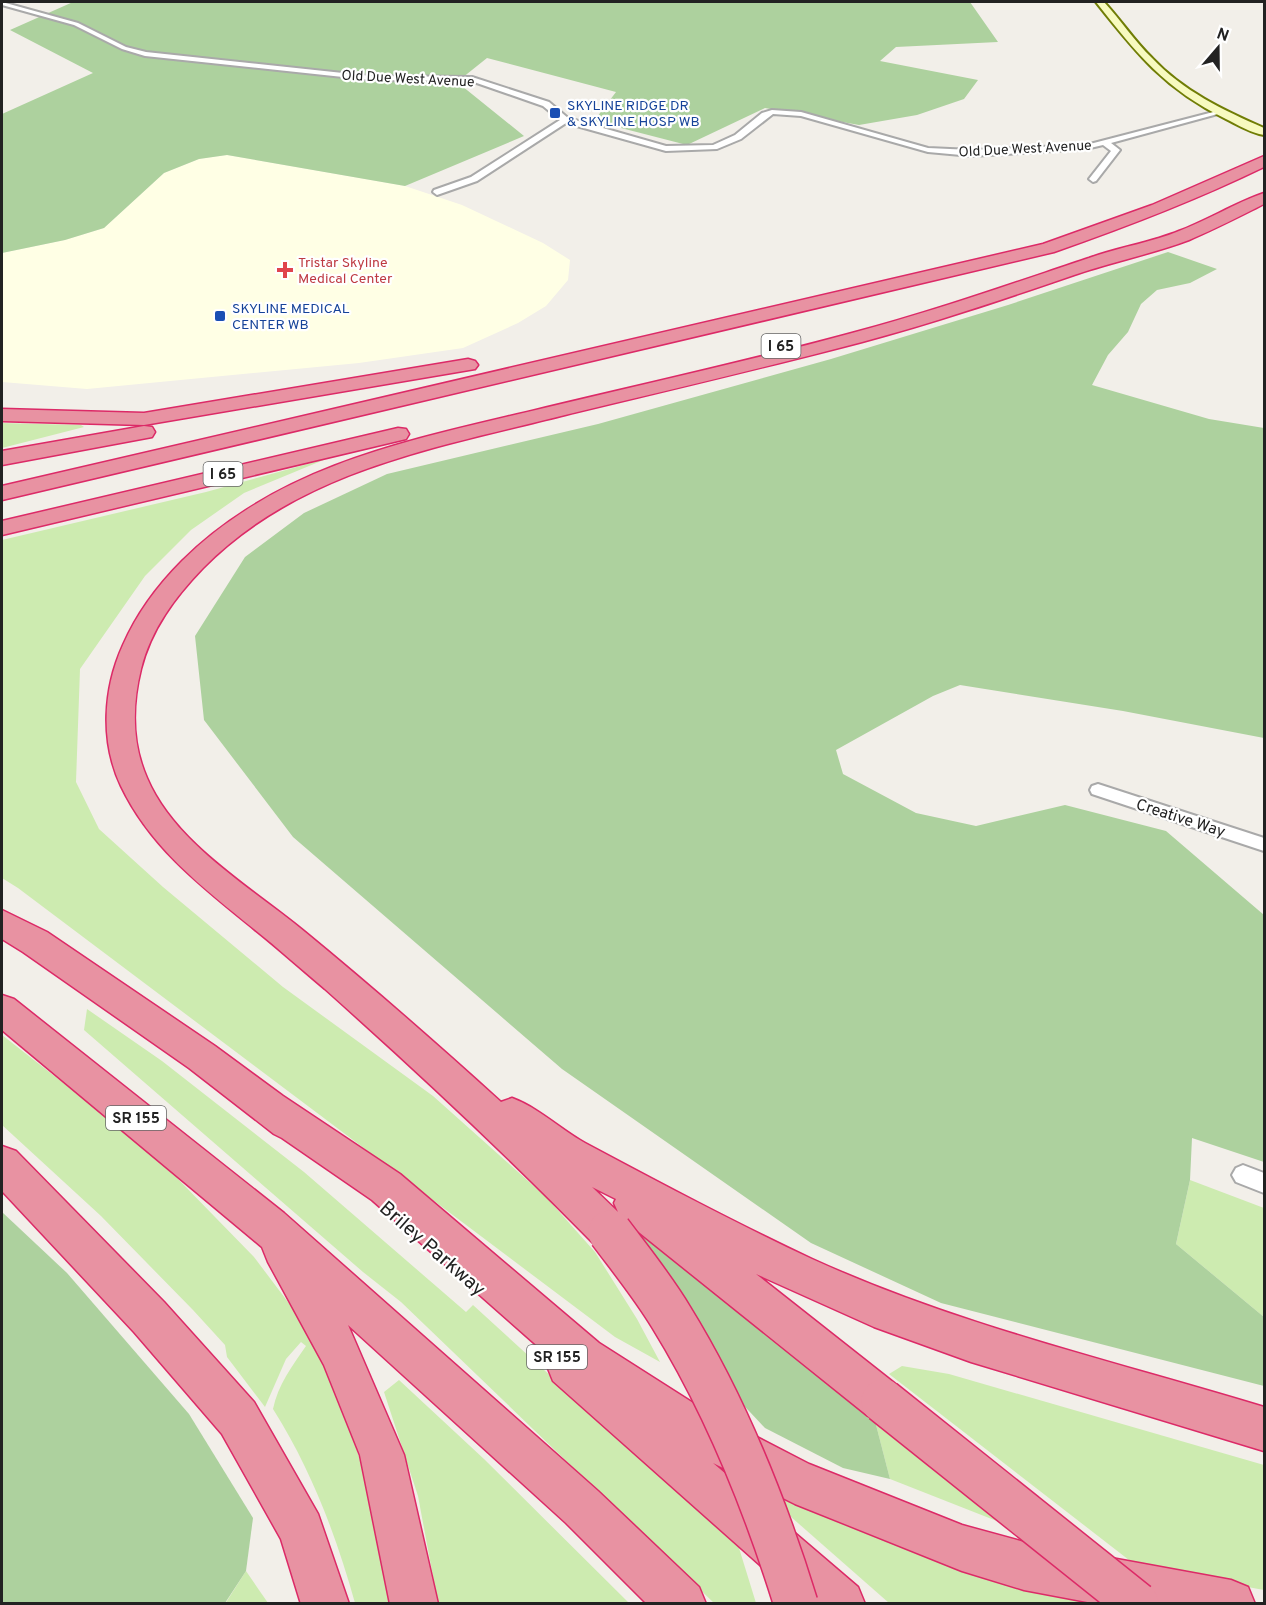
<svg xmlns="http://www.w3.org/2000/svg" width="1266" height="1605" font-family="Overpass,sans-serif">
<rect width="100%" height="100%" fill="#f2efe9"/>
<path fill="#ffffe5" d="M227,155L405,186L462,205L543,243L570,260L568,280L546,306L518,323L463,348L359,363L87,389L2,382V253L65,240L104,228L164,173L199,159Z"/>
<g fill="#cdebb0">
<path d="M2,423L81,425L84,427L2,448Z"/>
<path d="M326,459L244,493L191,530L145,576L80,669L76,782L99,829L163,887L283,987L433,1096L546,1197L595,1252L637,1319L660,1362L615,1337L18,888L2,878V540L206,492Z"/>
<path d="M87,1009L162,1061L304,1172L466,1312L473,1305L739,1548L756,1603H714L401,1302L363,1272L84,1030Z"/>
<path d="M2,1035L108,1118L176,1177L254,1257L300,1318L313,1338L354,1441L383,1535L389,1603H355C336,1535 311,1469 273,1409C278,1385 292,1366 306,1346L301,1342L286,1359L265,1407L227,1357L225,1345L193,1310L101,1216L2,1125Z"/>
<path d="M1190,1180L1264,1208V1317L1176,1244Z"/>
<path d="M902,1366L949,1374L1264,1465V1590L1138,1567L889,1374Z"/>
<path d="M399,1380L484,1459L629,1603H438L418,1496L384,1392Z"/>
<path d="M874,1417L1012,1527L890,1479Z"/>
<path d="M790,1497L1108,1603H889L782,1509L783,1503Z"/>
<path d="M246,1571L268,1603L225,1604Z"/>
</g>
<g fill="#add19e">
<path d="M73,2H970L998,42L896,47L880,61L978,80L964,99L917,115L859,125L765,108L687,145L594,121L616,92L487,58L457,82L524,136L405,186L227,155L199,159L164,173L104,228L65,240L2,253V114L93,73L10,30Z"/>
<path d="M1168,252L1217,269L1190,283L1157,290L1141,304L1128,332L1108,355L1092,385L1209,419L1264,428V738L1123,711L960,685L933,696L836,750L843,774L916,813L976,826L1065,805L1166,831L1264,915V1162L1192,1138L1190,1180L1176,1244L1264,1317V1386L941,1303L811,1243L562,1069L293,837L204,720L195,636L245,557L304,513L387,474L598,424L831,359L1008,305Z"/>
<path d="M2,1212L67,1273L189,1414L253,1518L246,1571L225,1603H2Z"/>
<path d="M637,1232L874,1417L890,1479L843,1468L765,1428L720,1380L632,1236Z"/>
</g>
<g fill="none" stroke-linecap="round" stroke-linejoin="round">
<defs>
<g id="minor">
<path d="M2,2L78,23L126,47L146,52L371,76L472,77L549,102L568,118L666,146L713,145L735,135L762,113L772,110L801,112L928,148L972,150L1086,145L1221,110L1225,112L1111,143L1120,150L1096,181L1093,182L1089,179L1111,151L1103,145L1086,149L972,156L928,152L801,116L773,114L741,139L717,149L666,151L566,123L477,181L437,195L433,192L434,190L471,177L560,120L543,106L471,81L371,80L145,56L122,49L74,25L2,5Z"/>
<path d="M1098,784L1264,838V851L1092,794L1090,790L1092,786Z"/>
<path d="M1243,1165L1264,1173V1193L1236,1182L1232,1175L1236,1168Z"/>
</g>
<path id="secondary" d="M1096,2H1104C1121,20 1134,41 1152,58C1183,91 1223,110 1264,128V135C1251,133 1238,125 1226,119C1165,89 1137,54 1096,2Z"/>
<g id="motorway">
<path d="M1264,156V167C1196,200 1126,227 1054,252L2,500V486L1043,244L1152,205Z"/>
<path d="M1264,193V204C1240,216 1215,229 1189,240C1152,254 1112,262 1074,275C1004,299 934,323 862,342C763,368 664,391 565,415C438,447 299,470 203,568C175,597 151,629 141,669C132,705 132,744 147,778C175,844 252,888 305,932C372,987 437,1044 501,1102L512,1098C539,1108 560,1129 585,1143C660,1183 735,1223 812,1259C956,1325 1113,1361 1264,1407V1451L971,1362L874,1327L756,1274L898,1386L905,1401L898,1416L883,1423L868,1416L625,1221L630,1232L624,1246L610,1252L596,1246C509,1157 418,1072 325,989C301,969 278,948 254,929C202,887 150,847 121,786C100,742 103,689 123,645C137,613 158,585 182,561C280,464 411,440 540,409C644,384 749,361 852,333C932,312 1011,284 1089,258C1119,247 1150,243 1179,231C1208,220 1235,203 1264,193ZM592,1187L616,1199L614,1203L618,1212Z"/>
<path d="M468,359L475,361L478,365L475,369L144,425L2,421V409L144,413Z"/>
<path d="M144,426L152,427L155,432L152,437L2,465V451Z"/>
<path d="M398,428L406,429L409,434L406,439L2,535V521Z"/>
<path d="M2,910L47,932L215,1046L283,1096L400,1174L599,1343L701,1408L809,1464L962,1525L1024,1542L1231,1580L1248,1587L1255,1604H1098L1024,1590L962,1571L795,1504L713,1463L858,1587L865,1604H804L553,1381L547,1366L550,1357L372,1200L282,1138L274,1134L189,1068L23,952L2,939Z"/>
<path d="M2,995L14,999L284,1213L598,1491L699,1587L706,1604H647L566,1523L348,1325L404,1455L438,1604H390L360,1455L324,1365L268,1262L262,1247L2,1030Z"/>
<path d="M2,1146L16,1151L164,1302L254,1402L318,1514L349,1604H301L281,1539L222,1434L134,1332L2,1191Z"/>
</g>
</defs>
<use href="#minor" stroke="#a9a9a9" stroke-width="4"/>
<use href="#secondary" stroke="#707d05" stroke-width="4"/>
<use href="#motorway" stroke="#dc2a67" stroke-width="3"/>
<use href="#minor" fill="#fff" fill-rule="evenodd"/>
<use href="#secondary" fill="#f7fabf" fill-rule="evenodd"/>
<use href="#motorway" fill="#e892a2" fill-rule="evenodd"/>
<defs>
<g id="motorway-bridge">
<path d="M610,1232C631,1260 653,1287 671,1317C726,1406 765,1504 796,1604"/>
<path d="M883,1401L1137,1604"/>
</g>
</defs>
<use href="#motorway-bridge" stroke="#dc2a67" stroke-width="46" stroke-linecap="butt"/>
<use href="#motorway-bridge" stroke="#e892a2" stroke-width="43"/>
</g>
<g fill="#1a4fb4" stroke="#fff" stroke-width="2">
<rect x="549" y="107" width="12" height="12" rx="3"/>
<rect x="214" y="310" width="12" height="12" rx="3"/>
</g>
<path fill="#e0444e" stroke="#fff" stroke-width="2" d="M282 261h6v6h6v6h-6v6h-6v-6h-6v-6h6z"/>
<g text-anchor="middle" stroke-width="4.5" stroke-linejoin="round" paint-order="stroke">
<g font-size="14" fill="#222" stroke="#fff">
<text transform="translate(408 78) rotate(3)" y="5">Old Due West Avenue</text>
<text transform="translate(1025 148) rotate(-3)" y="5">Old Due West Avenue</text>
</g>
<g font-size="14" fill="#164399" stroke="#fff" text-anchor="start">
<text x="567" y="110">SKYLINE RIDGE DR<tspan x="567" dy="16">&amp; SKYLINE HOSP WB</tspan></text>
<text x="232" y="313">SKYLINE MEDICAL<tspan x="232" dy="16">CENTER WB</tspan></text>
</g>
<g font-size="14" fill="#be3a42" stroke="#fff" text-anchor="start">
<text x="298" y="267">Tristar Skyline<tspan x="298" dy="16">Medical Center</tspan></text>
</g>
<g fill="#fff" stroke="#646464" stroke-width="1.5">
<rect x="761.5" y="334" width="39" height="24" rx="4.5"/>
<rect x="203.5" y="462" width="39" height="24" rx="4.5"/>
<rect x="106" y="1106" width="60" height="24" rx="4.5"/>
<rect x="527" y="1345" width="60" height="24" rx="4.5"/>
</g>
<g font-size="15" font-weight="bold" fill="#222">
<text x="781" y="351">I 65</text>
<text x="223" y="479">I 65</text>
<text x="136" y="1123">SR 155</text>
<text x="557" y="1362">SR 155</text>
</g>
<g font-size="16" fill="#222" stroke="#fff">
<text transform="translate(1181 817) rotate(18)" y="6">Creative Way</text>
</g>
<g font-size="20" fill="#222" stroke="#fff">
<text transform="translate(433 1248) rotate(41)" y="7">Briley Parkway</text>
</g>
</g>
<rect width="1266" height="1605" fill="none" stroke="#222222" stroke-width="6"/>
<g transform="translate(1218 48) rotate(20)" stroke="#ffffff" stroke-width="4.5" paint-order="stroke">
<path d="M0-4.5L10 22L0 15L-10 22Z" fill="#222222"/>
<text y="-9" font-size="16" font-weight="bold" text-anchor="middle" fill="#222222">N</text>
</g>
</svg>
